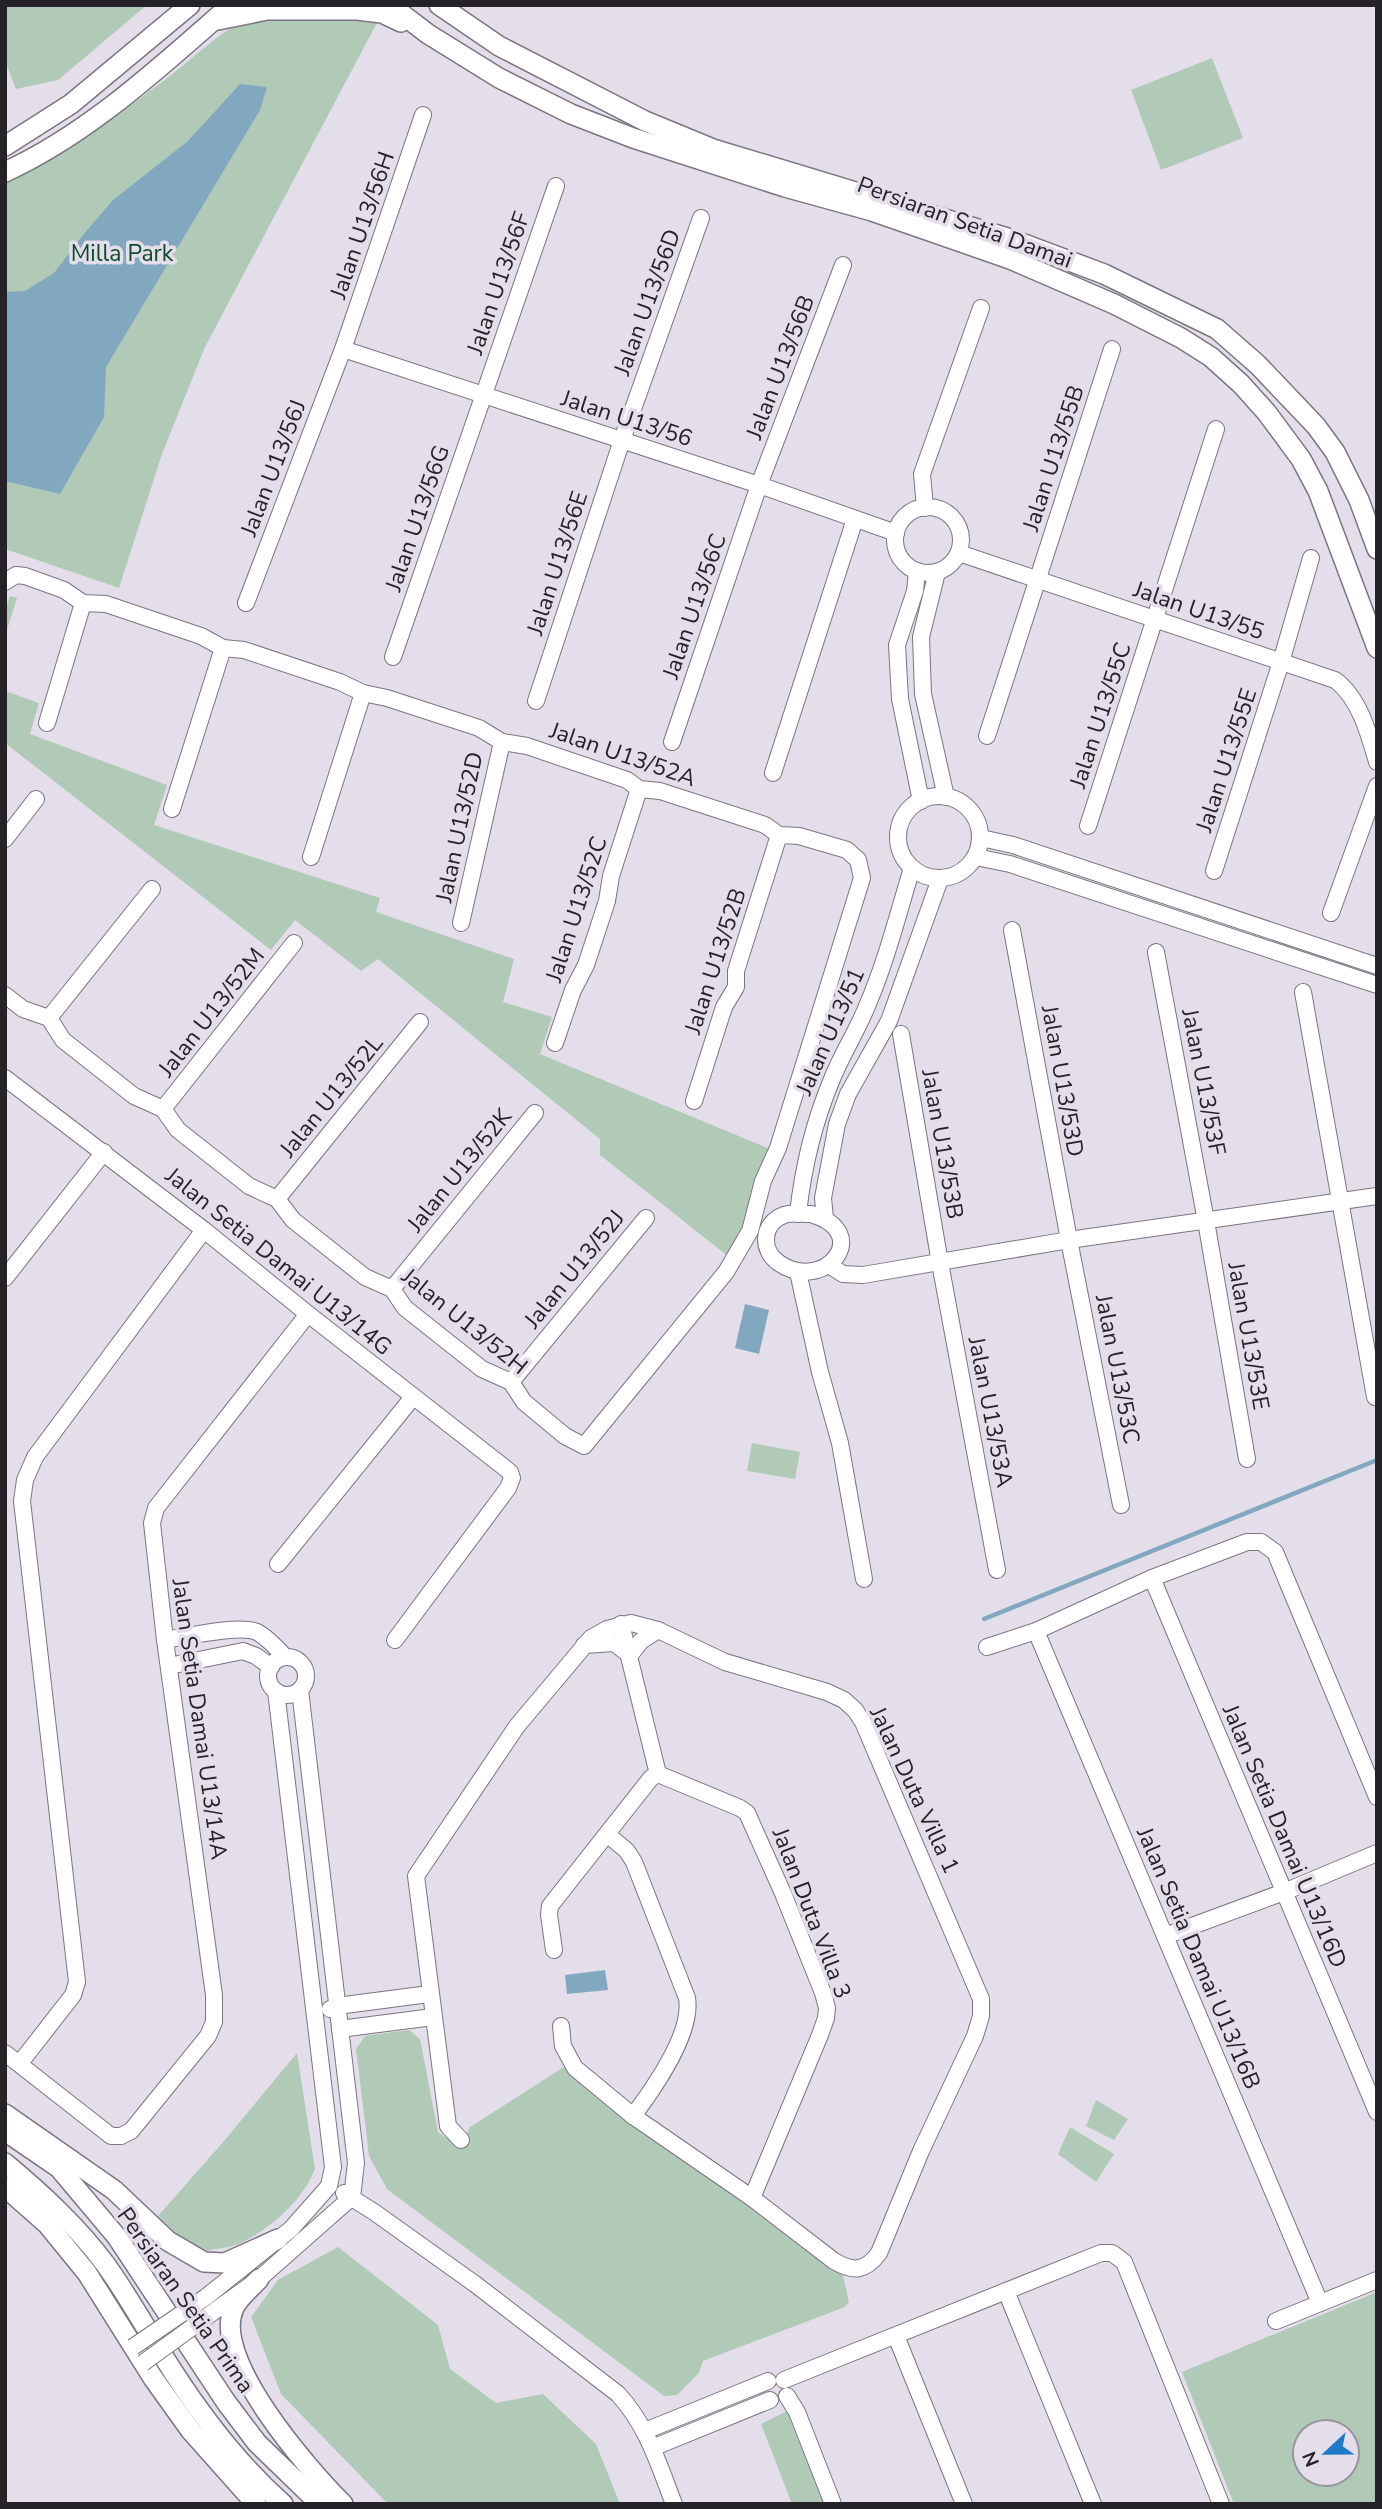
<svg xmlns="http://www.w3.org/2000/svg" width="1382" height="2509" font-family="'Nunito Sans',sans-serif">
<rect width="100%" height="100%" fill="#e4deeb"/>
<g fill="#b0cab7" fill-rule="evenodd">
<path d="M5,5H147L58,80L16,89L5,61Z"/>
<path d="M248,19H379L205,347L162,454L119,588L5,549V183C61,155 113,119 162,82C191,61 216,33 248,19Z"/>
<path d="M1212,58L1243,138L1161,170L1131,90Z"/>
<path d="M10,596L17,598L5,636V610Z"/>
<path d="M5,691L39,703L30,734L167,785L154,825L380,898L376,912L514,959L503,1002L552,1017L540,1054L770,1149L754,1181L744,1222L729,1257L600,1155V1139L378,959L361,971L295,920L271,950L5,743Z"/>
<path d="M752,1443L800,1452L795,1479L747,1471Z"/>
<path d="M409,2030L420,2039L438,2132L460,2147L470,2127L567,2065L842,2272L849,2302L845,2307L703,2361L699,2373L677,2395L664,2396L387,2189L369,2156L356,2049L365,2036Z"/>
<path d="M297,2053L315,2169C303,2200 272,2227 243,2242C232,2248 217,2248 205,2251L179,2236L158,2216L224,2141Z"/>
<path d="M1096,2100L1128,2119L1114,2140L1086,2126Z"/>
<path d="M1070,2127L1114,2154L1096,2182L1058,2154Z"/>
<path d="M338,2247L438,2325L450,2369L496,2403L543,2394L596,2444L620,2504H388L281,2394L251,2317L278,2280Z"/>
<path d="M1377,2292V2504H1234L1182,2372ZM1305,2432H1347V2474H1305Z"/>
<path d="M787,2411L824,2504H792L761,2424Z"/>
</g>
<g fill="#82a8c0">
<path d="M240,84L267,87L260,110L106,367L104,417L60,494L5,481V292L25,291L54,273L83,235L113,200L188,141Z"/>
<path d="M745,1304L769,1310L759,1354L735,1348Z"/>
<path d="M605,1970L608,1990L567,1994L565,1975Z"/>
</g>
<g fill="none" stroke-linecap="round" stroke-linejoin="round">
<path stroke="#82a8c0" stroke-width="4.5" d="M984,1619L1377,1460"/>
<defs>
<g id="minor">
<path d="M343,349L759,485L896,533"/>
<circle cx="928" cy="540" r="33"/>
<path d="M925,508L922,474L981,308"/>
<path d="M959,553L1335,680C1359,697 1369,734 1377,762"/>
<path d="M917,571L915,591L897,645L900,699L921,801"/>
<path d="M937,572L921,637L923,694L946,797"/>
<path d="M5,582L16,575L25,576L64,590L83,603L106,604L201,636L223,648L244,650L340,682L363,693L387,698L479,728L502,742L527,746L627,780L639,789L660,791L765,825L779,835L799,836L847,850L858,860L862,878L778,1148L763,1181L750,1231L726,1272L584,1446L565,1436L524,1402L511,1382L482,1369L405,1308L392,1289L365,1277L293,1220L277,1199L249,1186L178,1130L163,1109L134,1096L63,1040L49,1018L23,1009L5,995"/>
<path d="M246,603L343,349L423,115"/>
<path d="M393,657L556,186"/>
<path d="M536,701L622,440L701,218"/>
<path d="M47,723L83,603"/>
<path d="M987,736L1112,349"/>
<path d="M672,742L759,485L843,265"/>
<path d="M773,773L855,519"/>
<circle cx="939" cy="837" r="41"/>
<path d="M172,809L223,648"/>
<path d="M1088,826L1216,429"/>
<path d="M981,838L1013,845L1377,966"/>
<path d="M5,839L36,799"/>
<path d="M311,857L363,693"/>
<path d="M976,857L1010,864L1377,985"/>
<path d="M1214,871L1281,662L1311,558"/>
<path d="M1331,913L1377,786"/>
<path d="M461,923L502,742"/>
<path d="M1012,930L1069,1240L1121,1505"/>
<path d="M1156,952L1206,1221L1247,1459"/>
<path d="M1303,992L1375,1397"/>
<path d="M49,1018L152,889"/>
<path d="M901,1034L940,1263L997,1570"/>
<path d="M555,1043L573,990L586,965L607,901L611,876L639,789"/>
<path d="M5,1078L204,1230L308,1314L510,1472L512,1478L508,1488L395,1640"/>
<path d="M694,1101L724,1007L736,987V971L779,835"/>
<path d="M163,1109L294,943"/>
<path d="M277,1199L420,1022"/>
<path d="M798,1214C803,1167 814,1122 832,1079C842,1054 857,1031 867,1006C886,962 898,914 912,868"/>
<path d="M811,1214C875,1233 824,1294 779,1263C760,1250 762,1223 784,1215C792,1212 802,1214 811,1214Z"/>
<path d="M825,1218L823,1198L837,1124L848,1094L889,1021L940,879"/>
<path d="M832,1263V1267L843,1274L863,1275L1069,1240L1377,1196"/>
<path d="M798,1272L820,1372L840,1443L864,1579"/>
<path d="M5,1278L104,1152"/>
<path d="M392,1289L535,1113"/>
<path d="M511,1382L646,1218"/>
<path d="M278,1564L413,1397"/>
<path d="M1152,1578L1377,2112"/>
<path d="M621,1624L658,1774"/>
<path d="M1036,1631L1320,2303"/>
<path d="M165,1640C185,1637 240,1624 257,1632C268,1638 277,1648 285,1657"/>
<path d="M584,1645L614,1643L630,1655L641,1641L658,1630"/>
<path d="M987,1647L1036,1631L1152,1578L1247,1542H1261L1275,1552L1377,1797"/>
<circle cx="287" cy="1676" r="19"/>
<path d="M169,1666L243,1651L256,1656L271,1667"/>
<path d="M658,1774L740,1808L747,1813L782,1891L823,1993L827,2008L826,2018L820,2035L752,2198"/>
<path d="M607,1834L627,1851L634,1862L687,1998C693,2033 654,2088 633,2116"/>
<path d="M1165,1936L1284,1892L1377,1853"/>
<path d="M554,1950L549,1915L550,1906L651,1778L658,1774"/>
<path d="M330,2009L337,2006L429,1994"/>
<path d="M340,2029L433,2017"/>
<path d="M5,2053L111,2136H121L131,2131L208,2036L214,2022V1995L165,1640L152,1523L156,1508L308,1314"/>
<path d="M20,2063L73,1995L77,1982L22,1501L25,1480L35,1457L204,1230"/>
<path d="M461,2140L448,2126L416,1876L517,1726L591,1638L607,1629L631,1623L658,1630L725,1662L827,1692L844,1700L855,1710L863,1722L981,1999V2016L975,2036L921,2151L879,2253C865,2272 853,2272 834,2261L752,2198L633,2116L575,2068L563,2046L561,2026"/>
<path d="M344,2193L374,2212L475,2284L618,2394C648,2427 658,2463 674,2504"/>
<path d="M1006,2291L1093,2504"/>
<path d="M206,2297L291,2229L329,2186L333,2167L276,1691"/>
<path d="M216,2310L259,2279L352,2197L356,2163L300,1690"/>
<path d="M1276,2321L1377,2280"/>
<path d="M896,2336L964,2504"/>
<path d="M784,2380L1101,2253H1112L1124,2262L1221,2504"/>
<path d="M787,2396L797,2412L833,2504"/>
<path d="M645,2431L768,2381"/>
<path d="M652,2448L770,2400"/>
</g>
<g id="tertiary">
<path d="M390,5L428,34L499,78L571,114L633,138L785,187L872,211L1010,259L1114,304L1181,338L1211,357L1241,384L1267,413L1301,459L1318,491L1377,648"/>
<path d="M439,5L499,46L645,121L713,149L1011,239L1104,274L1217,329L1258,365L1316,426L1335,452L1359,500L1377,549"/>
<path d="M218,20L267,10H357L382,13L401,22"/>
<path d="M5,146L71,104L190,5"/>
<path d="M5,172C90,133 161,66 231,5"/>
<path d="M5,2114L114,2190L168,2241L204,2262L225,2263L278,2239"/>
<path d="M5,2131L59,2168L117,2237L226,2402L257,2443L320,2504"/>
<path d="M5,2163C42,2194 77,2226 106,2265C131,2300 151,2338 174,2373C205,2421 240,2466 283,2504"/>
<path d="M5,2187L47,2224L87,2273L153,2378L191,2431L256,2504"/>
<path d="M259,2279C251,2288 238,2298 234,2308C210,2358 309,2470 343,2504"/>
</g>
</defs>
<use href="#minor" stroke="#7b7581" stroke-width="18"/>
<use href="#tertiary" stroke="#7b7581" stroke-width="22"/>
<use href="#minor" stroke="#fff" stroke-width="16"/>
<use href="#tertiary" stroke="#fff" stroke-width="19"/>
<defs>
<g id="minor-bridge">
<path d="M133,2347L206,2297"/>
<path d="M143,2363L216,2310"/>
</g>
</defs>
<use href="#minor-bridge" stroke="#7b7581" stroke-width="18" stroke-linecap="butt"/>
<use href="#minor-bridge" stroke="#fff" stroke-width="16"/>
</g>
<g text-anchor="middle" stroke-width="7" stroke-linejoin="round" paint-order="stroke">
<g font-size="23" fill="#262328" stroke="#e4deeb">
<text transform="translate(965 222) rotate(20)" y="8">Persiaran Setia Damai</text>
<text transform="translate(362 225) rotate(-71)" y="8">Jalan U13/56H</text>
<text transform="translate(498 283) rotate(-71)" y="8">Jalan U13/56F</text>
<text transform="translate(647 302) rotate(-70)" y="8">Jalan U13/56D</text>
<text transform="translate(780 367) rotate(-69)" y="8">Jalan U13/56B</text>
<text transform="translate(627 418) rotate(18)" y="8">Jalan U13/56</text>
<text transform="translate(1053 458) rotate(-72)" y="8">Jalan U13/55B</text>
<text transform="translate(273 468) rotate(-69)" y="8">Jalan U13/56J</text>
<text transform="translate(417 518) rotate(-71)" y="8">Jalan U13/56G</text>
<text transform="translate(557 563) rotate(-72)" y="8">Jalan U13/56E</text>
<text transform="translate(694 606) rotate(-71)" y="8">Jalan U13/56C</text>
<text transform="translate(1199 610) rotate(19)" y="8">Jalan U13/55</text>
<text transform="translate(1100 715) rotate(-72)" y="8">Jalan U13/55C</text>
<text transform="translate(623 754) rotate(19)" y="8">Jalan U13/52A</text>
<text transform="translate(1226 760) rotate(-72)" y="8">Jalan U13/55E</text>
<text transform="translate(459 827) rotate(-78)" y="8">Jalan U13/52D</text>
<text transform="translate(576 909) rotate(-72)" y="8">Jalan U13/52C</text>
<text transform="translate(715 961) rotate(-72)" y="8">Jalan U13/52B</text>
<text transform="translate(211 1012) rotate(-52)" y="8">Jalan U13/52M</text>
<text transform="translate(830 1031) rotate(-66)" y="8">Jalan U13/51</text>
<text transform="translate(1063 1081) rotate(80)" y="8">Jalan U13/53D</text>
<text transform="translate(1204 1082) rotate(79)" y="8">Jalan U13/53F</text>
<text transform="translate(331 1096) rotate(-51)" y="8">Jalan U13/52L</text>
<text transform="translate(943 1144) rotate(80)" y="8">Jalan U13/53B</text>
<text transform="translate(459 1170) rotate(-51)" y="8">Jalan U13/52K</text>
<text transform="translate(279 1261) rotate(39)" y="8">Jalan Setia Damai U13/14G</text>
<text transform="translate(574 1269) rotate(-51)" y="8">Jalan U13/52J</text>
<text transform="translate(465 1321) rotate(39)" y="8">Jalan U13/52H</text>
<text transform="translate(1249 1336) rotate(80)" y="8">Jalan U13/53E</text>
<text transform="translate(1118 1369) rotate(79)" y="8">Jalan U13/53C</text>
<text transform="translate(991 1412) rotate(79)" y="8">Jalan U13/53A</text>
<text transform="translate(200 1719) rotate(82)" y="8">Jalan Setia Damai U13/14A</text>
<text transform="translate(915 1790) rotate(65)" y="8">Jalan Duta Villa 1</text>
<text transform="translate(1285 1836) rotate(67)" y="8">Jalan Setia Damai U13/16D</text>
<text transform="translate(812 1913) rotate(69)" y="8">Jalan Duta Villa 3</text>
<text transform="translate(1199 1958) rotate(67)" y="8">Jalan Setia Damai U13/16B</text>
<text transform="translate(186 2300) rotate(55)" y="8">Persiaran Setia Prima</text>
</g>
<g font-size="23" fill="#0e4b29" stroke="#e4deeb">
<text x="122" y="261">Milla Park</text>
</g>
</g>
<rect width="1382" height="2509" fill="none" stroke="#262328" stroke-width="14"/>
<g transform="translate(1326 2453) rotate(248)"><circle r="33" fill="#e4deeb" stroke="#98939d" stroke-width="2"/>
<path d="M0-5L12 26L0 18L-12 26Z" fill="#2079c6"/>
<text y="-10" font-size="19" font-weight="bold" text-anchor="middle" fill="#262328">N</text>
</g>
</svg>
